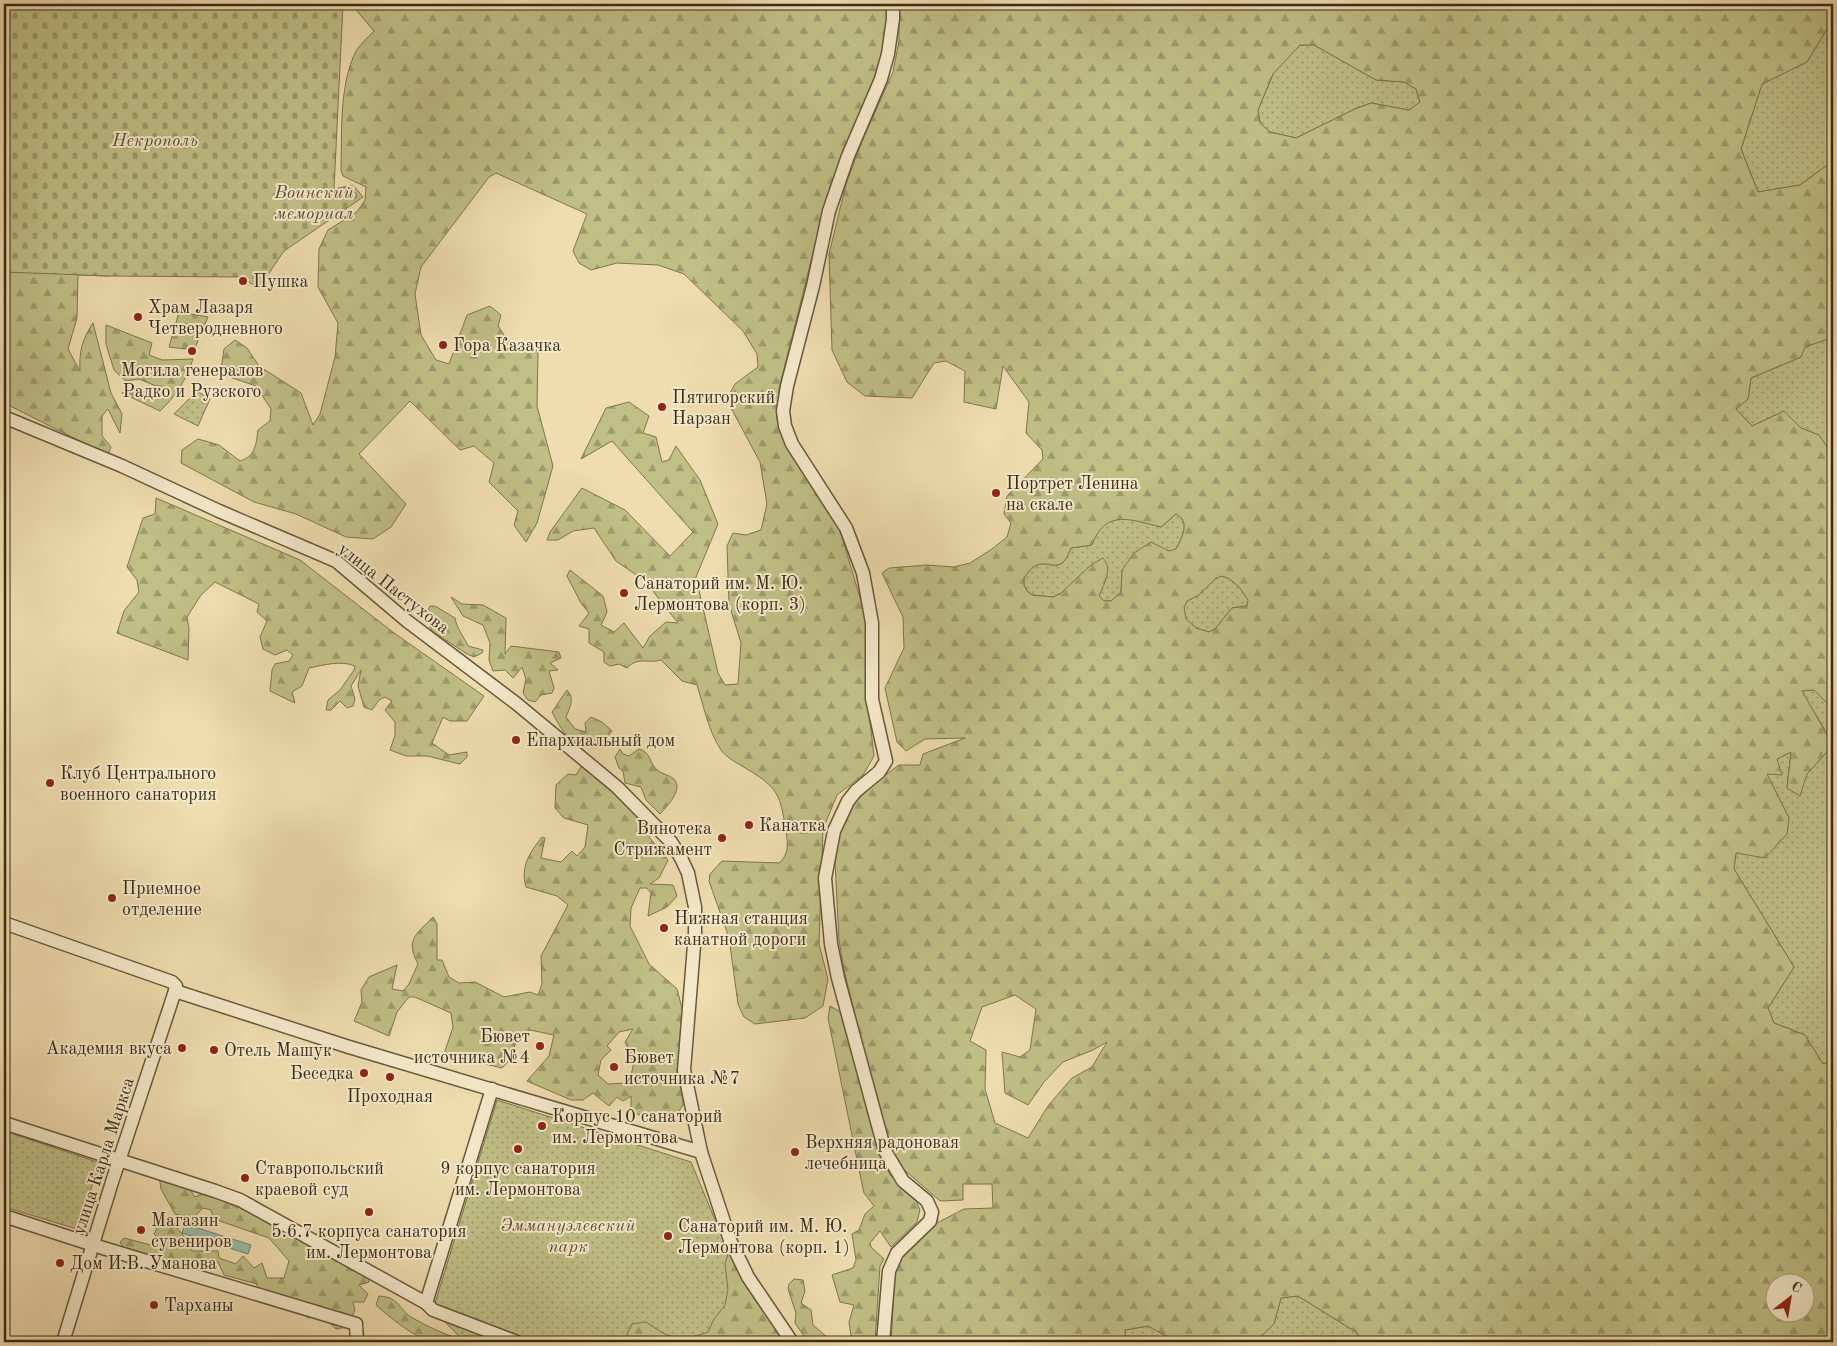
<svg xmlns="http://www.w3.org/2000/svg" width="1837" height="1346" font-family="'Old Standard TT',serif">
<defs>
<pattern id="grass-dots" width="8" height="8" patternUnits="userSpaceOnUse" patternTransform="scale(1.25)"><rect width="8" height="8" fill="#c0bf86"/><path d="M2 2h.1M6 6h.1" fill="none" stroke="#9d9b6c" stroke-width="1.8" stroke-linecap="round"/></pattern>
<pattern id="forest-firs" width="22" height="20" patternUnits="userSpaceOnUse" patternTransform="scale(1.25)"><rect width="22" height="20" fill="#c0bf86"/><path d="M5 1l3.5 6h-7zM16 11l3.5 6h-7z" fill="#9d9b6c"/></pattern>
<pattern id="cemetery-stones" width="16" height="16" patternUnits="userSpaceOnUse" patternTransform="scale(1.25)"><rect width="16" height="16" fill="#c0bf86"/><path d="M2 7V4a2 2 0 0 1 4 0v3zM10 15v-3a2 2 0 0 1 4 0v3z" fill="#9d9b6c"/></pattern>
</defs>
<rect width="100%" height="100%" fill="#efddaf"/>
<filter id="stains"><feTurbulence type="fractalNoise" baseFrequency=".004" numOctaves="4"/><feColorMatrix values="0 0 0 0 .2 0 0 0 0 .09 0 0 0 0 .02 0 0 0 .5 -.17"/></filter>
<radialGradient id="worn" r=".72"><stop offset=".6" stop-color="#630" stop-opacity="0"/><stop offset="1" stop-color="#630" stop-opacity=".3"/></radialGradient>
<g fill="url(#grass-dots)" stroke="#7d754e">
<path d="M1833,19V161L1800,185L1758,192L1741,149L1762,84L1807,62Z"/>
<path d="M1299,45H1314L1376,80L1404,82L1416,89L1420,103L1409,110L1371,103L1357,108L1296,138L1270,132L1260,123L1258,110L1273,74Z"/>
<path d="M1833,332V462L1830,451L1819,435L1801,428L1784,411L1752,426L1736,409L1748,399L1751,378L1801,357L1804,347L1825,340Z"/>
<path d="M197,391L210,399L198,426L174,414Z"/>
<path d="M1176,514C1191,522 1182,537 1176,549L1122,570L1121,592L1111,601H1104L1099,596L1108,570L1053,597L1032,595L1027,591L1024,585V578C1026,575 1029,571 1032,568C1049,555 1059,580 1071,548L1091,545C1105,508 1131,519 1161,527Z"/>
<path d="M1221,576C1233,578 1242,590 1249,599L1247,606L1232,608L1215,629L1209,632L1196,628L1186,620L1184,607L1187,601L1199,595L1214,579Z"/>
<path d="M1814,690L1833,709V743L1801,691Z"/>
<path d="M1833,745V1061L1823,1064L1805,1035L1774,1023L1768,1008L1794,967L1734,869L1736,853L1789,818L1767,774L1777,759L1791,752L1787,788L1807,774Z"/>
<path d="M497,1100L691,1162L765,1340L768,1342H465L433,1310Z"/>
<path d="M4,1131L100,1163L77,1229L4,1207Z"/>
<path d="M1298,1296L1356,1332L1364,1342H1255L1274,1324L1281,1298Z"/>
<path d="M1148,1326L1172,1339L1171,1342H1125V1330Z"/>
</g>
<g fill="url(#forest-firs)" stroke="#7d754e" fill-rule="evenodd">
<path d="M351,4H888V18L881,61L828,193L779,389L777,419L787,446L839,527L866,618L869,713L874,756L863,775L837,795L823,829L819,944L828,979L823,1006L805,1018L755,1024L744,1017L738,1004L729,938L709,881L710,874L722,861L779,863C789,855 788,844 786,832C780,791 777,787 742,766C735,762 726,757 721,750C708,730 704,707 697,685L682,681L661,660C646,664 639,656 627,668L619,664L610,666L604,662V652L589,643V629L579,626L589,613L581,603L567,576L570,570L603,596L607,612L601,625L614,632L624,623L643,648L650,636L666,622L678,623L645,581L616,561L594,528L573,531L558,540H547L550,532L582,488L625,510L670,556L693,532L612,441L581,459L606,408L629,402L649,416L643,433L656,437L662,462L669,460L676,446L700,480L718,524L696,577L718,673L725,685L738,684L741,643L729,604L727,546L733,533L746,535L761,530L767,504L760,462L731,408L729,395L735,384L758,367L757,354L743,331L684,274L658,265L617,263L591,270L579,263L573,251L587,214L496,173L489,177L421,267L415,294L421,335L436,360L449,364L467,315L490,306L501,315L498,326L508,341L535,347L538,353L537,406L553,466L537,523L526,542L514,525L518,511L489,482L494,463L474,446L460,450L410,401L359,454L406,504L391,527L373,539L346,537L296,514L254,502L181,463L182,450L198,439L219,445L240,461C256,456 256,444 258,430L270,421L271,409L256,386L224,375L221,369L224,349L235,340L247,348L259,366L301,393L313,425L320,414L335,357L338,323L318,287L319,249L328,230L357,212L365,200L366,187L343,176L341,170C342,132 339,85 356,51C361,44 368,37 374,31Z"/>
<path d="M899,4H1833V19L1807,62L1762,84L1741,149L1758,192L1800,185L1833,161V332L1825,340L1805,347L1801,357L1751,378L1748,399L1736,409L1752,426L1784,411L1801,428L1819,435L1830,451L1833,462V709L1814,690L1802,691L1833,745L1807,774L1800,796L1787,788L1791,752L1777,759L1782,775L1767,774L1789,818L1787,834L1765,858L1736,853L1734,869L1794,967L1768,1008L1774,1023L1805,1035L1823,1064L1833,1061V1342H1364L1356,1332L1298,1296L1281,1298L1274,1324L1255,1342H1171L1172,1339L1148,1326L1125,1330V1342H891L895,1273L902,1255L933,1225L964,1209L993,1208L992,1184H963V1200L940,1201L901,1167L892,1152L884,1132L844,970L839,940L835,862L839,836L848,808L880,779L899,765H920L923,754L965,738L925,739L906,751L897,742L885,688L904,648L903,617L882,573L889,568L927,565L954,567L970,563L992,549L1007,537L1011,523L1004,514L1007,496L1043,459L1042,450L1026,433L1029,402L1003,366L996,409L964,402L965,371L946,361L934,363L912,398L865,396L847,382L832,350L829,254L846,184L863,139L893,72L899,41ZM1300,45H1314L1376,80L1404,82L1416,89L1420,102L1409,110L1371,103L1357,108L1296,138L1270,132L1260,123L1258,110L1273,74ZM1176,514C1191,522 1182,537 1176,549L1169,551L1151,542L1134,553L1122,570L1121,592L1111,601H1104L1099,596C1104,584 1113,569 1103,558L1091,565L1060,594L1053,597L1032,595L1027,591L1024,585V578C1026,575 1029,571 1032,568C1049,555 1059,580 1071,548L1092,545C1105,508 1132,520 1161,527ZM1221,576C1233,578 1242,590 1248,600L1247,606L1232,608L1215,629L1209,632L1196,628L1186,619L1184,607L1187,601L1199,595L1214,580ZM1015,995L1036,1009L1030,1050L1020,1057L1002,1052L1005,1093L1028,1105L1044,1082L1063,1062L1093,1050L1107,1042L1092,1067L1072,1078L1048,1106L1028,1138L995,1123L985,1089L986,1050L970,1041L982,1007ZM1774,1284H1804V1314H1774Z"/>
<path d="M4,148L109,276L78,275L77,318L68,349L80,371C79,351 82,340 93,323L111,393L122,414L120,433L108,409L102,416V436L111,447L108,455L4,403Z"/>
<path d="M106,325L152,343L149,355L162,360L193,359C186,380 176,396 160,411L122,393L133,389L158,396L162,386H156L139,379L126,381L114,370L106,344Z"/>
<path d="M156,498L300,560L394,633L484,696L467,721H450L443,717L432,743L449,755L467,752V757L460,764L427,756H406L390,750L395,735V722L385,710L392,701L385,697L379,700L372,710L364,707L358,686L361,670L351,686L355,699L353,706L347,708L340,701L331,710H326L328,700L340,690L354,670L355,666C340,660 325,665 309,668L302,686L292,692L295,703L270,691L272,670L275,664L289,661L293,655L287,650L275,655L263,649L260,637L267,621L257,612L259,604L215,582L201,595L187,617L189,628L188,660L117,633L124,611L139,592L137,580L127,567L143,518L155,514Z"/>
<path d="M451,597L462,604L483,605L506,618L505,654L511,646L559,652L561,658L550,663L558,670L549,671L554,688L552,693L541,695L535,702L528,700L523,693L526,679L522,667L513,678L505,670L493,671L489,660L490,643L483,625L463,616Z"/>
<path d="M430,606H435L455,618C457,629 463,635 468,646L483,650L482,653L474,657L467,654L432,631L430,626L432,618L428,610Z"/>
<path d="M567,690C575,699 570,707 566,717L575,729L586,732L585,723L591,717L602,722L612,731L599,747C571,749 564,734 552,712Z"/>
<path d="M620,749L623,754L629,756L639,749C652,754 648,760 656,769C661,774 669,775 674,779C684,790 666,807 660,814L646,800L641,787L625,783L623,771L619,768L615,757Z"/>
<path d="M582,765L651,827L649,837L668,860L659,878L650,884L673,885L677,896L667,907L648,916L651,893L647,888H640L631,908L630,926L649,964L677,989L683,1012V1105L675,1117L665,1123L631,1112V1096L623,1101L617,1097L609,1106L593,1093L583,1100H571L527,1081L549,1056L554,1035L530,1030L518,1037L509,1061L502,1068L444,1054L453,1027L451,1013L415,997H409L397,1012L389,1036L354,1021L362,1002L361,990L369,977L397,965L392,989L403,991L409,984L418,964C405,939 416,935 433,917L437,924V960H442L449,977L459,983L475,982L504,997L530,992L538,995L542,984L541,956L568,905L557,896L526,887C520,867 530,852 542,837L545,838L541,858L561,862L572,851L577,856L585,847L588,825L564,818L555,808L556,785L568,774L576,775ZM633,1029L625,1042C633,1059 638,1067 625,1083L608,1084L598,1075L601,1060L611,1050L607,1046L619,1032Z"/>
<path d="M830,1006L842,1013L881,1159L891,1176L913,1194L920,1210L917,1222L891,1247L880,1231L870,1243L871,1247L884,1259L880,1266L875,1342H852L849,1322L854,1305L840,1302L832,1275L853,1268L856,1260L852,1234L859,1230L865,1214L874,1206L864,1193L862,1184L828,1018Z"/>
<path d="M159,1176L186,1184L195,1197L207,1192L237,1208L245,1206L274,1221L284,1232L328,1251L368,1276L369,1282L359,1285L368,1294L364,1302H353L355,1310L347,1327L336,1329L320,1314L308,1318L306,1311L258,1295L257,1284L224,1275L218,1262L207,1260L197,1272L184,1271L123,1247L120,1242L124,1238L158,1247L159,1239L154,1234L160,1222L164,1227L172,1223C180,1231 188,1240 192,1251H218L219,1258L236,1264L243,1256L254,1268L262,1263L267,1278H284L289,1261L269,1238L214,1219L211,1210L203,1208L193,1218L175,1214L161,1189Z"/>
<path d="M728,1254L736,1262L753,1297L786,1342H629L627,1334L632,1324L646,1322C671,1339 678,1343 708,1332L714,1319L725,1305L728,1289L725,1264Z"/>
<path d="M794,1279L803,1280L805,1291L801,1303L811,1310L813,1325L827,1337L843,1342H808L795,1323L796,1313L788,1289L789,1284Z"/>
<path d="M379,1296C399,1297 398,1308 411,1317C430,1328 448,1336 469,1342C458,1342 443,1345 432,1342C415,1338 388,1316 376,1305Z"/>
</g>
<g fill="url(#cemetery-stones)" stroke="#7d754e">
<path d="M4,4H343L334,189L353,185L363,197L284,251L259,288L240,277L109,276L4,272Z"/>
<path d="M179,312L208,317L194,350L169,347Z"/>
</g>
<path fill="#9abca7" stroke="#74826d" d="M185,1224L251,1245L248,1254L182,1233Z"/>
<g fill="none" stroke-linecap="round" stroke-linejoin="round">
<defs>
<g id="minor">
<path d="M4,417L122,466L219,511L336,561L407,621L517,704L617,787L671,842L681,858L688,873L695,907V933L684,1070L701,1152L730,1240L748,1277L792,1342"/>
<path d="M4,923L172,982L176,986L175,991L112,1182L63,1342"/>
<path d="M175,991L349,1047L701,1152"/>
<path d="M4,1123L215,1191L240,1200L426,1303L433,1310L517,1342"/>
<path d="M4,1216L103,1248L356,1324L357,1342"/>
<path d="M426,1303L492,1089"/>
<path d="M883,1342L889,1271L897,1253L930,1221L932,1212L927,1201L903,1181L885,1151L838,978L831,944L825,878L834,831L848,801L856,791L879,772L886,761L872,699V623L863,573L846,528L792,444L785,426L783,411L787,386L813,286L829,211L848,156L881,79L888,54L893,19V4"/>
</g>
</defs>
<use href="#minor" stroke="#67583c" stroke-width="15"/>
<use href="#minor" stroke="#f5e9cb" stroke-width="12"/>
</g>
<g fill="#8f2418" stroke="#f5e9cb" stroke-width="2">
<circle cx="243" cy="281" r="5"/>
<circle cx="138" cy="317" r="5"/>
<circle cx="443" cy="345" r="5"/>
<circle cx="192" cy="351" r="5"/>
<circle cx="662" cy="407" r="5"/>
<circle cx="996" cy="493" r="5"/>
<circle cx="624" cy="593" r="5"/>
<circle cx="516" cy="740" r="5"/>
<circle cx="50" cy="783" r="5"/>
<circle cx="749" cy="825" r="5"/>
<circle cx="722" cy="838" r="5"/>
<circle cx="112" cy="898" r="5"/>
<circle cx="664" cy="928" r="5"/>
<circle cx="540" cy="1046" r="5"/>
<circle cx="182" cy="1048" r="5"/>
<circle cx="214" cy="1050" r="5"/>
<circle cx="614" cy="1067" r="5"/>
<circle cx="364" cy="1073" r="5"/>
<circle cx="390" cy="1077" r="5"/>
<circle cx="542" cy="1126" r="5"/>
<circle cx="518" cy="1149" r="5"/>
<circle cx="795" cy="1152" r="5"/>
<circle cx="245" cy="1178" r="5"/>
<circle cx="369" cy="1212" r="5"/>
<circle cx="141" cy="1230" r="5"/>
<circle cx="668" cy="1236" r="5"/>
<circle cx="60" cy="1263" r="5"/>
<circle cx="154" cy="1305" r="5"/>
</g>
<g text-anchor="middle" stroke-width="4" stroke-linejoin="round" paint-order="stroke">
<g font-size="18" font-style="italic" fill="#5c5031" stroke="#f5e9cb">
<text x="155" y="146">Некрополь</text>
<text x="314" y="198">Воинский<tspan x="314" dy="21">мемориал</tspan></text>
<text x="568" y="1231">Эммануэлевский<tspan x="568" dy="21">парк</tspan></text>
</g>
<g font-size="18" fill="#3a2b15" stroke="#f5e9cb" text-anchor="start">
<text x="253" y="287">Пушка</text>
<text x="148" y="313">Храм Лазаря<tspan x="148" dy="21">Четверодневного</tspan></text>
<text x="453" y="351">Гора Казачка</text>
<text x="192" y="376" text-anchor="middle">Могила генералов<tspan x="192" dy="21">Радко и Рузского</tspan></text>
<text x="672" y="403">Пятигорский<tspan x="672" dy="21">Нарзан</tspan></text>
<text x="1006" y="489">Портрет Ленина<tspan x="1006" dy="21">на скале</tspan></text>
<text x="634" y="589">Санаторий им. М. Ю.<tspan x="634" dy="21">Лермонтова (корп. 3)</tspan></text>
<text x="526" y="746">Епархиальный дом</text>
<text x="60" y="779">Клуб Центрального<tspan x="60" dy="21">военного санатория</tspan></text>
<text x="759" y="831">Канатка</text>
<text x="712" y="834" text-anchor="end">Винотека<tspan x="712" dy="21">Стрижамент</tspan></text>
<text x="122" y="894">Приемное<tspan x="122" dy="21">отделение</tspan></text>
<text x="674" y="924">Нижная станция<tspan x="674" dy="21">канатной дороги</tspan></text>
<text x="530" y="1042" text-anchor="end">Бювет<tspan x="530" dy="21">источника №4</tspan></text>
<text x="172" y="1054" text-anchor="end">Академия вкуса</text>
<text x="224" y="1056">Отель Машук</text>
<text x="624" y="1063">Бювет<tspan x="624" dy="21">источника №7</tspan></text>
<text x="354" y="1079" text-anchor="end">Беседка</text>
<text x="390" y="1102" text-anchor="middle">Проходная</text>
<text x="552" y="1122">Корпус 10 санаторий<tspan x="552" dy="21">им. Лермонтова</tspan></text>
<text x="805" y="1148">Верхняя радоновая<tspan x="805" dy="21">лечебница</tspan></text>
<text x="255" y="1174">Ставропольский<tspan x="255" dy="21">краевой суд</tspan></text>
<text x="518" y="1174" text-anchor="middle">9 корпус санатория<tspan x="518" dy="21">им. Лермонтова</tspan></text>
<text x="151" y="1226">Магазин<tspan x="151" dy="21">сувениров</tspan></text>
<text x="678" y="1232">Санаторий им. М. Ю.<tspan x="678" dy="21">Лермонтова (корп. 1)</tspan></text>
<text x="369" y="1237" text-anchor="middle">5.6.7 корпуса санатория<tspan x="369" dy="21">им. Лермонтова</tspan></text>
<text x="70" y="1269">Дом И.В. Уманова</text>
<text x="164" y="1311">Тарханы</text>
</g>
<g font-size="18" fill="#3a2b15" stroke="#f5e9cb">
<text transform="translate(394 588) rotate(38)" y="6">улица Пастухова</text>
<text transform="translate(103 1156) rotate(-72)" y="6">улица Карла Маркса</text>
</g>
</g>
<rect width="1837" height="1346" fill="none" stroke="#efddaf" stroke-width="20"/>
<rect x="5" y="5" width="1827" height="1336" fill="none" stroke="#3a2b15" stroke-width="2.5"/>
<rect x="10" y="10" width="1817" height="1326" fill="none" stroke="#3a2b15"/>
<g transform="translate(1790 1298) rotate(31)"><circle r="24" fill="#f5e9cb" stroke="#aa9d82"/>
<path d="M0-4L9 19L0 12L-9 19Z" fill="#8f2418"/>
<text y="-8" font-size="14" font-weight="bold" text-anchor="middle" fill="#3a2b15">С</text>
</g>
<rect width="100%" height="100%" filter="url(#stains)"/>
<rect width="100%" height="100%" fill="url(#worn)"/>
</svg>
